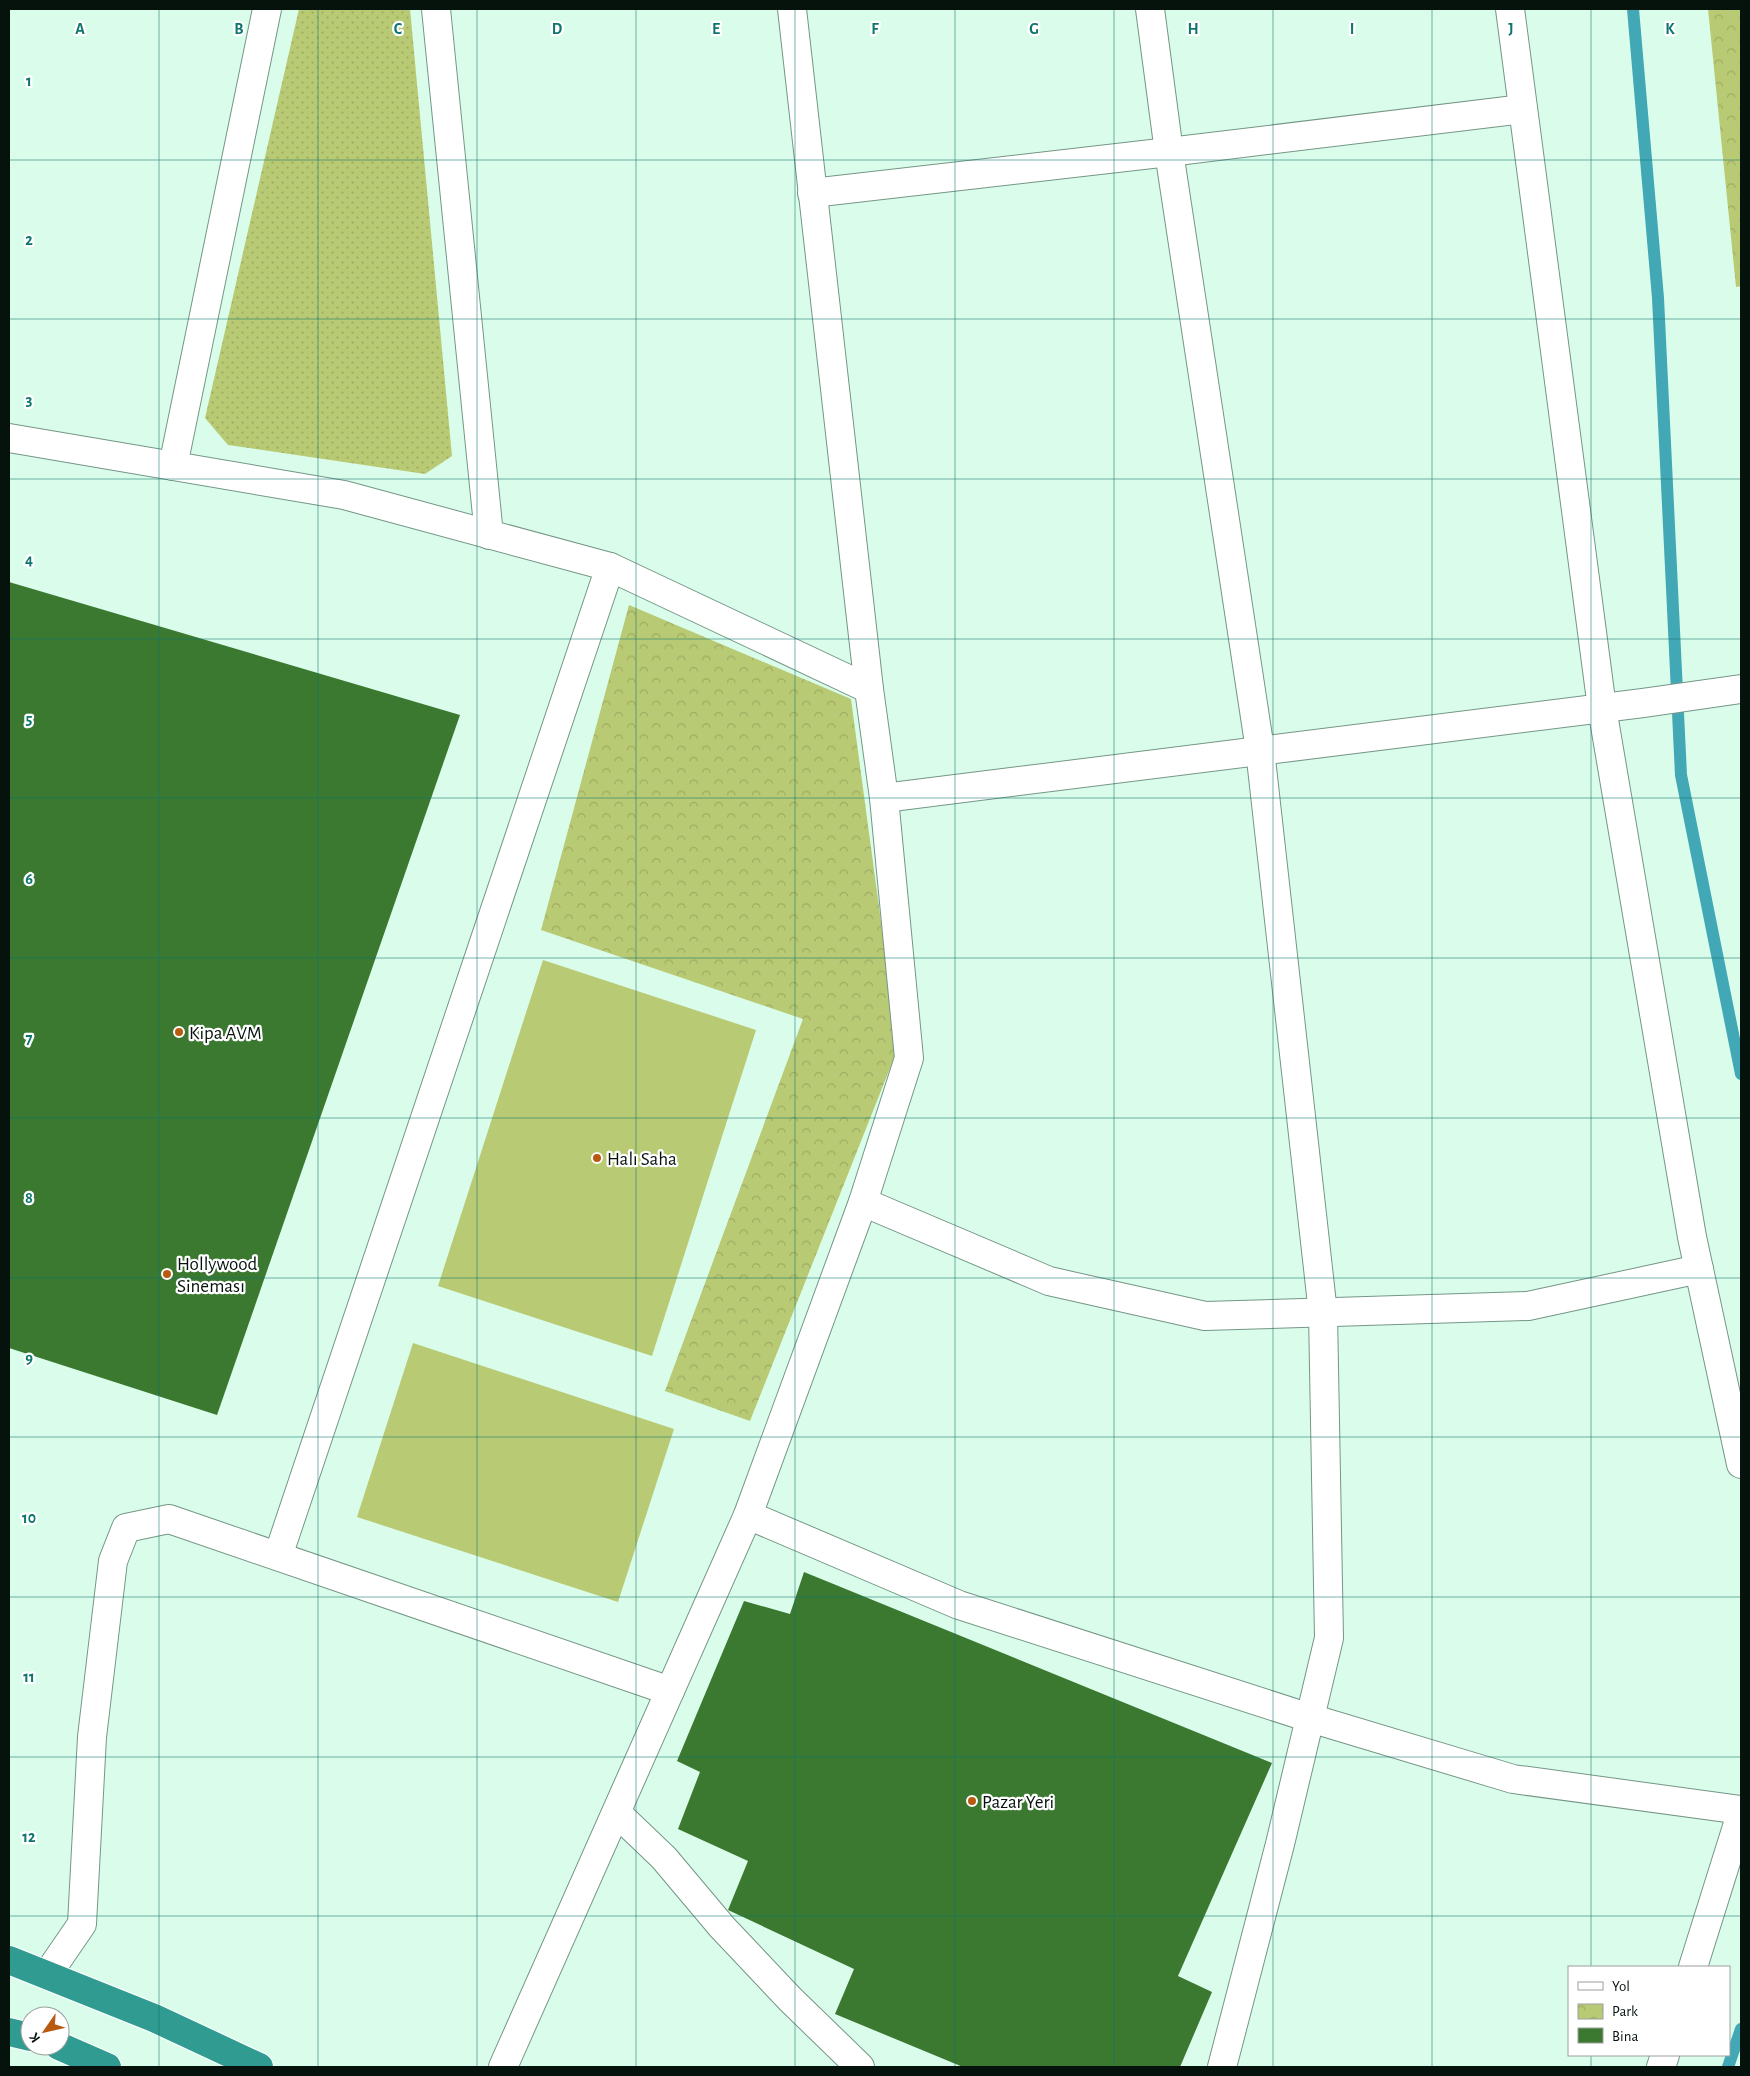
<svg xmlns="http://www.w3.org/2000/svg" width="1750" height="2076" font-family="'Alegreya Sans',sans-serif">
<defs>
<pattern id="grass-dots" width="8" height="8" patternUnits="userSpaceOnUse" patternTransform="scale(1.25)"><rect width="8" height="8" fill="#b9ca74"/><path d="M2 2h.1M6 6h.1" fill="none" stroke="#9eac63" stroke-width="1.8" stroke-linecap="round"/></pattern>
<pattern id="park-crowns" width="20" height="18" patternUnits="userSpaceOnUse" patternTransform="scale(1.25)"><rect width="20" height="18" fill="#b9ca74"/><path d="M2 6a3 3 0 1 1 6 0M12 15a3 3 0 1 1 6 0" fill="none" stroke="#9eac63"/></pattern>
</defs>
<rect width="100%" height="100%" fill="#dafdeb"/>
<path fill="url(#grass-dots)" d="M299,9H410L452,456L425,474L228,445L205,418Z"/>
<g fill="url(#park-crowns)">
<path d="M1708,9H1741V286L1736,287Z"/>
<path d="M629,605L851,699L898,1048L750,1421L665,1391L803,1019L541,930Z"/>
</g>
<g fill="#b9ca74">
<path d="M543,960L756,1030L652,1356L438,1286Z"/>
<path d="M413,1343L674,1429L618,1602L357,1517Z"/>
</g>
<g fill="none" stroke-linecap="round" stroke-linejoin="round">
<g stroke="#42a8b5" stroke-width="12">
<path d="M1633,9L1658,298L1681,775L1741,1074"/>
<path d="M1728,2067L1741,2029"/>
</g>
</g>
<g fill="#3b7830">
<path d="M9,582L460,715L217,1415L9,1348Z"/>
<path d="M804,1572L1272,1763L1178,1976L1212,1992L1180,2067H963L835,2014L854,1969L728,1910L748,1861L678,1829L700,1772L677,1761L744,1601L790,1614Z"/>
</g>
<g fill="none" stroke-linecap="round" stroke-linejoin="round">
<defs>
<g id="street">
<path d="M436,9L489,535"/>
<path d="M1150,9L1169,152L1260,750L1323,1313L1329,1638L1280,1844L1222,2067"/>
<path d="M1510,9L1602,708L1692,1237L1741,1464"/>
<path d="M812,193L1169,152L1523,109"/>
<path d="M9,438L344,495L610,567L869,689"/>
<path d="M173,466L267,9"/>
<path d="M884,798L1643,703L1741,689"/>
<path d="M863,1202L1049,1281L1205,1316L1528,1306L1699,1269"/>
<path d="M748,1515L959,1605L1310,1718L1513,1779L1741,1810"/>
<path d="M278,1556L610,567"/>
<path d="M617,1813L664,1858L722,1927L790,1999L860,2067"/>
<path d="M1693,1967L1741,1814"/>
<path d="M47,1975L82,1924L92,1737L113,1561L126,1528L169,1519L670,1691"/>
<path d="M503,2067L748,1515L863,1202L909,1058L884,798L869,689L792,9"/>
<path d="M1661,2067L1665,2055"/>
</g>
<g id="highway">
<path d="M9,1960L154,2018L259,2067"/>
<path d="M9,2032L30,2037"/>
<path d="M59,2046L107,2067"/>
</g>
</defs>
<use href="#street" stroke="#759686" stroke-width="30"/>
<use href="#highway" stroke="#fff" stroke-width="30"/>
<use href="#street" stroke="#fff" stroke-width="28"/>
<use href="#highway" stroke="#309b91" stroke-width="28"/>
</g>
<path fill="none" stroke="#0f766e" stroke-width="1" stroke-opacity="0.55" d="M159,9V2067M318,9V2067M477,9V2067M636,9V2067M795,9V2067M955,9V2067M1114,9V2067M1273,9V2067M1432,9V2067M1591,9V1967M9,160H1741M9,319H1741M9,479H1741M9,639H1741M9,798H1741M9,958H1741M9,1118H1741M9,1278H1741M9,1437H1741M9,1597H1741M9,1757H1741M9,1916H1741M1591,2055V2067"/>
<g fill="#b95a11" stroke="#fff" stroke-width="2">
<circle cx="179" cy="1032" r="5"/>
<circle cx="597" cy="1158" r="5"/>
<circle cx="167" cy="1274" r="5"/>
<circle cx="972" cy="1801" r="5"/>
</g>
<g text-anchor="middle" stroke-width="4.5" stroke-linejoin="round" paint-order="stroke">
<g font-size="19" fill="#06120c" stroke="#fff" text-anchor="start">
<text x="189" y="1039">Kipa AVM</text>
<text x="607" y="1165">Halı Saha</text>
<text x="177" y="1270">Hollywood<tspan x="177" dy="22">Sineması</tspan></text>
<text x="982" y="1808">Pazar Yeri</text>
</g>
</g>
<g font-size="16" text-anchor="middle" font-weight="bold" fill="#0f766e" stroke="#fff" stroke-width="4.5" stroke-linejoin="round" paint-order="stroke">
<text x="80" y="34">A</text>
<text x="239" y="34">B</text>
<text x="398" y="34">C</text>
<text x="557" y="34">D</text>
<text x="716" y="34">E</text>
<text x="875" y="34">F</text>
<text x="1034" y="34">G</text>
<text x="1193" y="34">H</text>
<text x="1352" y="34">I</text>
<text x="1511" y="34">J</text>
<text x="1670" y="34">K</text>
<text x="29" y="86">1</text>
<text x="29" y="245">2</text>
<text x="29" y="405">3</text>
<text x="29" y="565">4</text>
<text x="29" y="724">5</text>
<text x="29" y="884">6</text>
<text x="29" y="1044">7</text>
<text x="29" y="1203">8</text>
<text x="29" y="1363">9</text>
<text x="29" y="1523">10</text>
<text x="29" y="1682">11</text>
<text x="29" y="1842">12</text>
</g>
<rect width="1750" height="2076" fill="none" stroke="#06120c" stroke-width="20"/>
<rect x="1568" y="1966" width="162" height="90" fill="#ffffff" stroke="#9ba09e"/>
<rect x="1578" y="1982" width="25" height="8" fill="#ffffff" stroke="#9ba09e"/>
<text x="1612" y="1991" font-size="15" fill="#06120c">Yol</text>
<rect x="1578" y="2004" width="25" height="15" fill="url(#park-crowns)" stroke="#9ba09e"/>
<text x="1612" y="2016" font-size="15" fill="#06120c">Park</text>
<rect x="1578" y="2028" width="25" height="15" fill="#3b7830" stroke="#9ba09e"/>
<text x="1612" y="2041" font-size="15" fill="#06120c">Bina</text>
<g transform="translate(45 2031) rotate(236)"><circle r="24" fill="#ffffff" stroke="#9ba09e"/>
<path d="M0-4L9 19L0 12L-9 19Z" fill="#b95a11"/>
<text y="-8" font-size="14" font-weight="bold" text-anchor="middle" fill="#06120c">K</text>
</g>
</svg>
